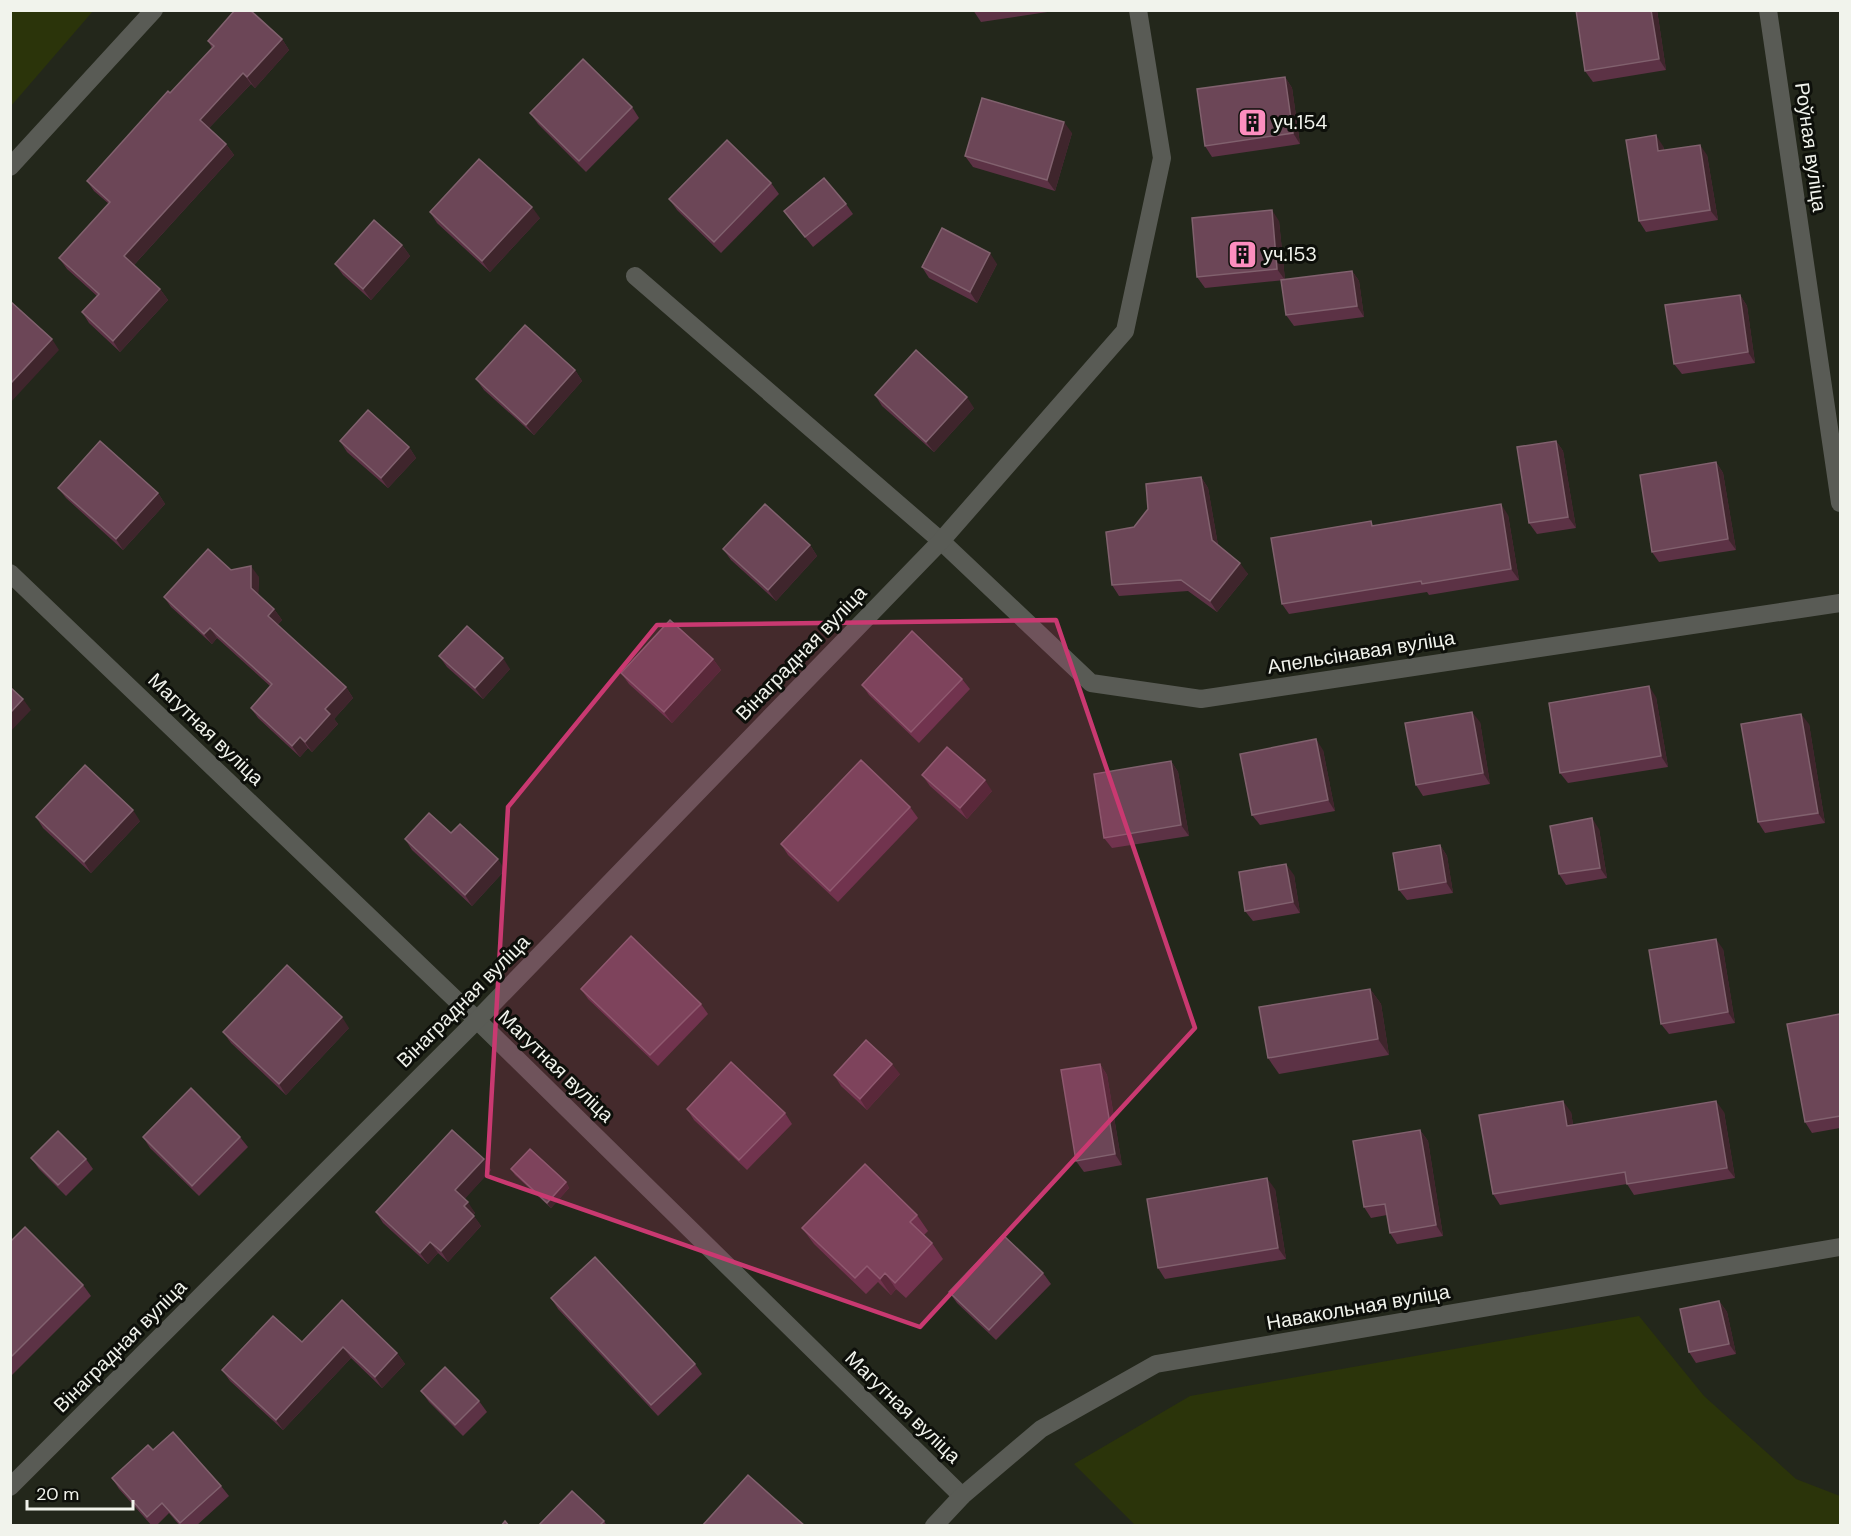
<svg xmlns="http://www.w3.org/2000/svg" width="1851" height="1536" font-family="'DM Sans',sans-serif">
<rect width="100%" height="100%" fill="#23271b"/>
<g fill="#2b340a">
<path d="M11,10L93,11L11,106L10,11Z"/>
<path d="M1639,1316L1704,1396L1796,1479L1840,1496V1525H1135L1074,1464L1190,1396Z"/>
</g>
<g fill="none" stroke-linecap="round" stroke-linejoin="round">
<g stroke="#595b55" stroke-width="18">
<path d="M1768,10L1840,503"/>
<path d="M10,167L154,10"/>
<path d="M635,276L941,541L1091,683L1201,699L1840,603"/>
<path d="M10,573L477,1020L962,1496"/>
<path d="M10,1487L477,1020L941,541L1125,331L1162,158L1138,10"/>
<path d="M934,1526L962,1496L1041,1429L1156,1364L1840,1247"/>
</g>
</g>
<g fill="#5c3245">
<path d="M973,10H1054V11L981,22Z"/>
<path d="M1576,10H1657L1666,70L1593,82L1585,71Z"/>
<path d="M282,39L289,50L255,88L251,84L209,128L226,144L234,155L134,265L160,289L168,300L120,352L89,323L82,312L97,296L67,269L59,258L109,204L94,191L87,181L212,48L208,41Z"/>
<path d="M1285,77L1292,88L1300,144L1212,157L1205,146Z"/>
<path d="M632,107L639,118L586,172L538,124L530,113Z"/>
<path d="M1072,133L1055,191L973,167L965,156Z"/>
<path d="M1663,146L1664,150L1707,155L1718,220L1646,232L1639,221Z"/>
<path d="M771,183L779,194L721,253L677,210L669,199Z"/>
<path d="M846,204L853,214L813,247L784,211Z"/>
<path d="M430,212L540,218L490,272L437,223Z"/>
<path d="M1279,221L1285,280L1205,288L1197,277Z"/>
<path d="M402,245L410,256L371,300L343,275L335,264Z"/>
<path d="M997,264L977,303L929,278L922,267Z"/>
<path d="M1352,271L1359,281L1364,317L1294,326L1286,315Z"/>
<path d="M1740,295L1747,306L1755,363L1682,374L1674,364Z"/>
<path d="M575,370L582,381L534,435L484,390L476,379Z"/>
<path d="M875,395L974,408L934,452L882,406Z"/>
<path d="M340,441L409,447L416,458L388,488L347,452Z"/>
<path d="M1556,441L1563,451L1576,528L1537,534L1529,523Z"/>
<path d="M1716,462L1723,473L1736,550L1659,562L1652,552Z"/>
<path d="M1201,477L1208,488L1218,545L1248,574L1217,612L1188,591L1119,596L1112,585L1134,527Z"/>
<path d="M58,488L158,493L165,504L123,550L66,498Z"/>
<path d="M1508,515L1519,580L1429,595L1427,592L1289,614L1282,604L1374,526Z"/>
<path d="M810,545L817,556L776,601L731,560L723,549Z"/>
<path d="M231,570L259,577L258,595L274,609L282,620L277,625L346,687L353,698L334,719L338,724L312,752L308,748L300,757L258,718L251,708L270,686L217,638L212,644L171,607L164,597Z"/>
<path d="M439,656L510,669L483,699L447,667Z"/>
<path d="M713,659L721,670L672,723L629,684L621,673Z"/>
<path d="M962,679L970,689L919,743L869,695L862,685Z"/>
<path d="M1656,697L1668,767L1568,783L1560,773Z"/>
<path d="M1480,722L1490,784L1423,796L1416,785Z"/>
<path d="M1809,724L1825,823L1765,833L1758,822Z"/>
<path d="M1323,750L1335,811L1260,825L1252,815Z"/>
<path d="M1171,761L1178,772L1189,836L1112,848L1104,838Z"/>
<path d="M922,775L992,791L967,819L930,786Z"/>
<path d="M910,807L918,818L838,902L788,855L781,844Z"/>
<path d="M36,817L140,821L91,873L43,828Z"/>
<path d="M1599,829L1607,878L1566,885L1559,874Z"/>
<path d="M451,833L505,870L472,906L412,850L405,839Z"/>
<path d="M1440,845L1447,856L1453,893L1407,900L1399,890Z"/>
<path d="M1294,875L1300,913L1253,921L1245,911Z"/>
<path d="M1723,949L1735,1023L1669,1034L1661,1024Z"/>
<path d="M581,989L701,1004L708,1014L658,1066L588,999Z"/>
<path d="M1370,989L1381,1004L1389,1055L1279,1074L1268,1058Z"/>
<path d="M1840,1014V1128L1812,1133L1805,1122Z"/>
<path d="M349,1028L286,1095L231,1043L223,1032Z"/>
<path d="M1100,1064L1107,1075L1122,1165L1084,1172L1076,1161Z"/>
<path d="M900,1074L867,1110L841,1086L834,1075Z"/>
<path d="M687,1109L785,1113L792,1124L747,1170L694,1120Z"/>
<path d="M1571,1112L1573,1125L1724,1112L1735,1178L1634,1195L1627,1184L1500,1205L1493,1194Z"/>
<path d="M1420,1130L1428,1141L1443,1236L1397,1244L1390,1233L1387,1215L1371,1218L1364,1207Z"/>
<path d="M143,1137H240L248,1147L199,1196L150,1148Z"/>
<path d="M31,1158L86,1159L93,1169L66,1196L39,1169Z"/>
<path d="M484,1159L491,1170L464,1199L475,1213L473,1215L481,1226L448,1262L438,1253L428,1264L383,1223L376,1212Z"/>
<path d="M511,1169L566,1182L569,1188L551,1208L515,1175Z"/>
<path d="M1275,1189L1286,1259L1165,1279L1158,1268Z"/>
<path d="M917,1215L928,1231L924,1235L932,1243L943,1259L906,1298L896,1289L891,1295L878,1282L866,1294L814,1244L802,1228Z"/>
<path d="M10,1242L83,1285L91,1296L11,1376L10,1375Z"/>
<path d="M1043,1273L1051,1284L996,1340L957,1303L949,1292Z"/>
<path d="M551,1298L695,1364L702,1374L658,1416L558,1309Z"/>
<path d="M1719,1301L1727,1312L1736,1354L1696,1363L1689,1352Z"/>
<path d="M302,1342L397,1353L405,1364L382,1388L351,1358L283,1430L230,1381L222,1370Z"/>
<path d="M421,1391L479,1401L487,1412L463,1436L429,1402Z"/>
<path d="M153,1450L221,1486L229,1496L196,1526H180L169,1513L156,1526H152L119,1489L112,1478Z"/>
<path d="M604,1521L607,1526H538Z"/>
</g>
<g fill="#3f252c">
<path d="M1651,10H1657L1666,70L1659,59Z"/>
<path d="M282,39L289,50L255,88L247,77Z"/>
<path d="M243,73L251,84L207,130L200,120Z"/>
<path d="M1285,77L1292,88L1300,144L1293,133Z"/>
<path d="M1064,122L1072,133L1055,191L1047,180Z"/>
<path d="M1656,135L1663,146L1666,162L1658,151Z"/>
<path d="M226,144L234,155L132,267L124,256Z"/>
<path d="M1700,145L1707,155L1718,220L1710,210Z"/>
<path d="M532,207L540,218L490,272L482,261Z"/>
<path d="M1272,210L1279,221L1285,280L1277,269Z"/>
<path d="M402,245L410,256L371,300L363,289Z"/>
<path d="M990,253L997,264L977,303L970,292Z"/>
<path d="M1352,271L1359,281L1364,317L1357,306Z"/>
<path d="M160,289L168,300L120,352L113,341Z"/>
<path d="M1740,295L1747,306L1755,363L1748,352Z"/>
<path d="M52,339L59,350L10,403V384Z"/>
<path d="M575,370L582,381L534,435L526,425Z"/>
<path d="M967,397L974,408L934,452L926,442Z"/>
<path d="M1556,441L1563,451L1576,528L1568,517Z"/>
<path d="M409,447L416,458L388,488L381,478Z"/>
<path d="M1716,462L1723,473L1736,550L1728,539Z"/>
<path d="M1201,477L1208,488L1219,551L1212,540Z"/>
<path d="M158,493L165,504L123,550L116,539Z"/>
<path d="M1501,504L1508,515L1519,580L1511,569Z"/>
<path d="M810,545L817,556L776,601L768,590Z"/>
<path d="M1240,563L1248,574L1217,612L1210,601Z"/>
<path d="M251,566L259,577L258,598L251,588Z"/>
<path d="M274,609L282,620L275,627L268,616Z"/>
<path d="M210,628L217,638L212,644L204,634Z"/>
<path d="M503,658L510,669L483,699L475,688Z"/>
<path d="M713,659L721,670L672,723L664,712Z"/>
<path d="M1649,686L1656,697L1668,767L1661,756Z"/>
<path d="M346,687L353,698L334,719L338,724L312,752L305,742L325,709Z"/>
<path d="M23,699L31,710L10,732V713Z"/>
<path d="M1472,712L1480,722L1490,784L1483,773Z"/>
<path d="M1801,714L1809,724L1825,823L1818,813Z"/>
<path d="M300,737L308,748L300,757L292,746Z"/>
<path d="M1316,739L1323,750L1335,811L1328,800Z"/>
<path d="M1171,761L1178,772L1189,836L1181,825Z"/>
<path d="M985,780L992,791L967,819L960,808Z"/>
<path d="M133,810L140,821L91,873L84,862Z"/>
<path d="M1592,818L1599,829L1607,878L1600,868Z"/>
<path d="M1440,845L1447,856L1453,893L1446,882Z"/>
<path d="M498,859L505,870L472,906L465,895Z"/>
<path d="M1286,864L1294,875L1300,913L1293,902Z"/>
<path d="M1716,939L1723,949L1735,1023L1728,1012Z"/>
<path d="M1370,989L1381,1004L1389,1055L1378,1039Z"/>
<path d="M342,1017L349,1028L286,1095L279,1084Z"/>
<path d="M892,1064L900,1074L867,1110L860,1099Z"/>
<path d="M1100,1064L1107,1075L1122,1165L1115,1154Z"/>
<path d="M1563,1101L1571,1112L1575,1137L1567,1126Z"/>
<path d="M1716,1101L1724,1112L1735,1178L1727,1168Z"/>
<path d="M1420,1130L1428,1141L1443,1236L1436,1225Z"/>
<path d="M484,1159L491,1170L463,1201L455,1190Z"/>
<path d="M1267,1178L1275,1189L1286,1259L1278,1248Z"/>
<path d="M566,1182L569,1188L551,1208L547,1203Z"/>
<path d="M468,1202L475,1213L471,1217L464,1206Z"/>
<path d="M474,1216L481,1226L448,1262L441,1251Z"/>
<path d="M430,1242L438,1253L428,1264L420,1253Z"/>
<path d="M885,1273L896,1289L891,1295L880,1279Z"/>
<path d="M1719,1301L1727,1312L1736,1354L1729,1344Z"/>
<path d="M343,1347L351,1358L283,1430L276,1420Z"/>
<path d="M397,1353L405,1364L382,1388L375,1377Z"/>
</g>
<g fill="#6c4657" stroke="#81616e" stroke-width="1.5">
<path d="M235,10H250L282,39L247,77L243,73L200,120L226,144L124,256L160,289L113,341L82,312L99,294L59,258L110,202L87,181L168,91L170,93L214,46L208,41Z"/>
<path d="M1576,10H1651L1659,59L1585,71Z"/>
<path d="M583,59L632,107L579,161L530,113Z"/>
<path d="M1285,77L1293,133L1205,146L1197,89Z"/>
<path d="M982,98L1064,122L1047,180L965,156Z"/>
<path d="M1656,135L1658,151L1700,145L1710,210L1639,221L1626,140Z"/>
<path d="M727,140L771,183L714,242L669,199Z"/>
<path d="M479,159L532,207L482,261L430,212Z"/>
<path d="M824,178L846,204L805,237L784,211Z"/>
<path d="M1272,210L1277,269L1197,277L1192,218Z"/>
<path d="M374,220L402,245L363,289L335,264Z"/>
<path d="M942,228L990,253L970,292L922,267Z"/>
<path d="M1352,271L1357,306L1286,315L1281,280Z"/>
<path d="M1740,295L1748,352L1674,364L1665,305Z"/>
<path d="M10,301L52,339L10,384Z"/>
<path d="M525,325L575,370L526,425L476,379Z"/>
<path d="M916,350L967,397L926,442L875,395Z"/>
<path d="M368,410L409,447L381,478L340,441Z"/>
<path d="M100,441L158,493L116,539L58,488Z"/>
<path d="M1556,441L1568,517L1529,523L1517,447Z"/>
<path d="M1716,462L1728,539L1652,552L1640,475Z"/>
<path d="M1201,477L1212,540L1240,563L1210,601L1181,580L1112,585L1106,532L1134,527L1148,509L1146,484Z"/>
<path d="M765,504L810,545L768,590L723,549Z"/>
<path d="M1501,504L1511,569L1422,584L1421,581L1282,604L1271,538L1371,521L1372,526Z"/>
<path d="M208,549L231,570L251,566V588L274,609L268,616L346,687L325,709L330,714L305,742L300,737L292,746L251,708L272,684L210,628L204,634L164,597Z"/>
<path d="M670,620L713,659L664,712L621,673Z"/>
<path d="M467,626L503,658L475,688L439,656Z"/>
<path d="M912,631L962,679L911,732L862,685Z"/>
<path d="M1649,686L1661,756L1560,773L1549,703Z"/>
<path d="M10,687L23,699L10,713Z"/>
<path d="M1472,712L1483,773L1416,785L1405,723Z"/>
<path d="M1801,714L1818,813L1758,822L1741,724Z"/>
<path d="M1316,739L1328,800L1252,815L1240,754Z"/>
<path d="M947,747L985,780L960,808L922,775Z"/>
<path d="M861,760L910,807L830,891L781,844Z"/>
<path d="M1171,761L1181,825L1104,838L1094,774Z"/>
<path d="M85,765L133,810L84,862L36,817Z"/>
<path d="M429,813L451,833L460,824L498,859L465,895L405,839Z"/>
<path d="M1592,818L1600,868L1559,874L1550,826Z"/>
<path d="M1440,845L1446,882L1399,890L1393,853Z"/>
<path d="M1286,864L1293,902L1245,911L1239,872Z"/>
<path d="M631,936L701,1004L650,1055L581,989Z"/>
<path d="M1716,939L1728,1012L1661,1024L1649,950Z"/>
<path d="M287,965L342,1017L279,1084L223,1032Z"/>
<path d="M1370,989L1378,1039L1268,1058L1259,1007Z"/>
<path d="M1840,1014V1116L1805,1122L1787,1024Z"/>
<path d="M866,1040L892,1064L860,1099L834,1075Z"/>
<path d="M731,1062L785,1113L739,1160L687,1109Z"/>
<path d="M1100,1064L1115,1154L1076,1161L1061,1070Z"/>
<path d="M191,1088L240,1137L192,1186L143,1137Z"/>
<path d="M1563,1101L1567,1126L1716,1101L1727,1168L1627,1184L1625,1172L1493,1194L1479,1115Z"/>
<path d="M452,1130L484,1159L455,1190L468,1202L464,1206L474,1216L441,1251L430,1242L420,1253L376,1212Z"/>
<path d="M1420,1130L1436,1225L1390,1233L1385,1204L1364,1207L1353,1141Z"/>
<path d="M58,1131L86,1159L58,1185L31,1158Z"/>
<path d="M530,1149L566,1182L547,1203L511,1169Z"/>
<path d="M865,1164L917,1215L910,1222L932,1243L895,1283L885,1273L880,1279L867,1266L855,1278L802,1228Z"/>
<path d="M1267,1178L1278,1248L1158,1268L1147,1199Z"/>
<path d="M25,1227L83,1285L10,1358V1242Z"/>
<path d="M1003,1235L1043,1273L989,1330L949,1292Z"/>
<path d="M595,1257L695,1364L651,1405L551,1298Z"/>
<path d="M342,1300L397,1353L375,1377L343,1347L276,1420L222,1370L273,1316L302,1342Z"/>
<path d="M1719,1301L1729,1344L1689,1352L1680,1309Z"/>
<path d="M445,1367L479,1401L455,1425L421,1391Z"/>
<path d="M173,1432L221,1486L180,1523L162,1503L147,1517L112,1478L148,1445L153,1450Z"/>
<path d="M748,1475L805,1526H702Z"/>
<path d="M572,1491L604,1521L599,1526H538Z"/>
<path d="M505,1521L509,1526H501Z"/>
</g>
<path fill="#c93971" fill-opacity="0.2" stroke="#c93971" stroke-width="4.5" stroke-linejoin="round" d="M1056,620L1195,1028L920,1327L487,1176L508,807L657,625Z"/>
<defs>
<symbol id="building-square" viewBox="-11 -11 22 22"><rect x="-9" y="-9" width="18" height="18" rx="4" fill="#fd8ebf" stroke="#0d0f0a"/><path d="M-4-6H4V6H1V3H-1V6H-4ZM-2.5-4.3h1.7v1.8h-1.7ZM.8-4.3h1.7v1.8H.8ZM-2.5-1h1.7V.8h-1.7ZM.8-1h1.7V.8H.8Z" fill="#111"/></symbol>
</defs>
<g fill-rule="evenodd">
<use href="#building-square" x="1236" y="106" width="33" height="33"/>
<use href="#building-square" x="1226" y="238" width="33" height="33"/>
</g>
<g text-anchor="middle" stroke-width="6" stroke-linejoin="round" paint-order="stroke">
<g font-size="20" fill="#f1f3ec" stroke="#0d0f0a" text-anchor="start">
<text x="1273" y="129">уч.154</text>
<text x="1263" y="261">уч.153</text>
</g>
<g font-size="20" fill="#f1f3ec" stroke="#0d0f0a">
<text transform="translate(1811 147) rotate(82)" y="7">Роўная вуліца</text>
<text transform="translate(1361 652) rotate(-9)" y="7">Апельсінавая вуліца</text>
<text transform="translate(801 653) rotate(-46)" y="7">Вінаградная вуліца</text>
<text transform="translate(206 729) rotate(44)" y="7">Магутная вуліца</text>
<text transform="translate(463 1001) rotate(-45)" y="7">Вінаградная вуліца</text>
<text transform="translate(556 1066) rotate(44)" y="7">Магутная вуліца</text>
<text transform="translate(1358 1307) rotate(-10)" y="7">Навакольная вуліца</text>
<text transform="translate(120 1346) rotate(-45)" y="7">Вінаградная вуліца</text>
<text transform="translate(903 1407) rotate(44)" y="7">Магутная вуліца</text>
</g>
</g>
<rect width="1851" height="1536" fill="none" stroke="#f1f3ec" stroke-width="24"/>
<path d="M27 1500v9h106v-9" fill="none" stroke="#f1f3ec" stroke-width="3"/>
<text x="36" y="1500" font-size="18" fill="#f1f3ec" stroke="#0d0f0a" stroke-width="4.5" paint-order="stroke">20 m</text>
</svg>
